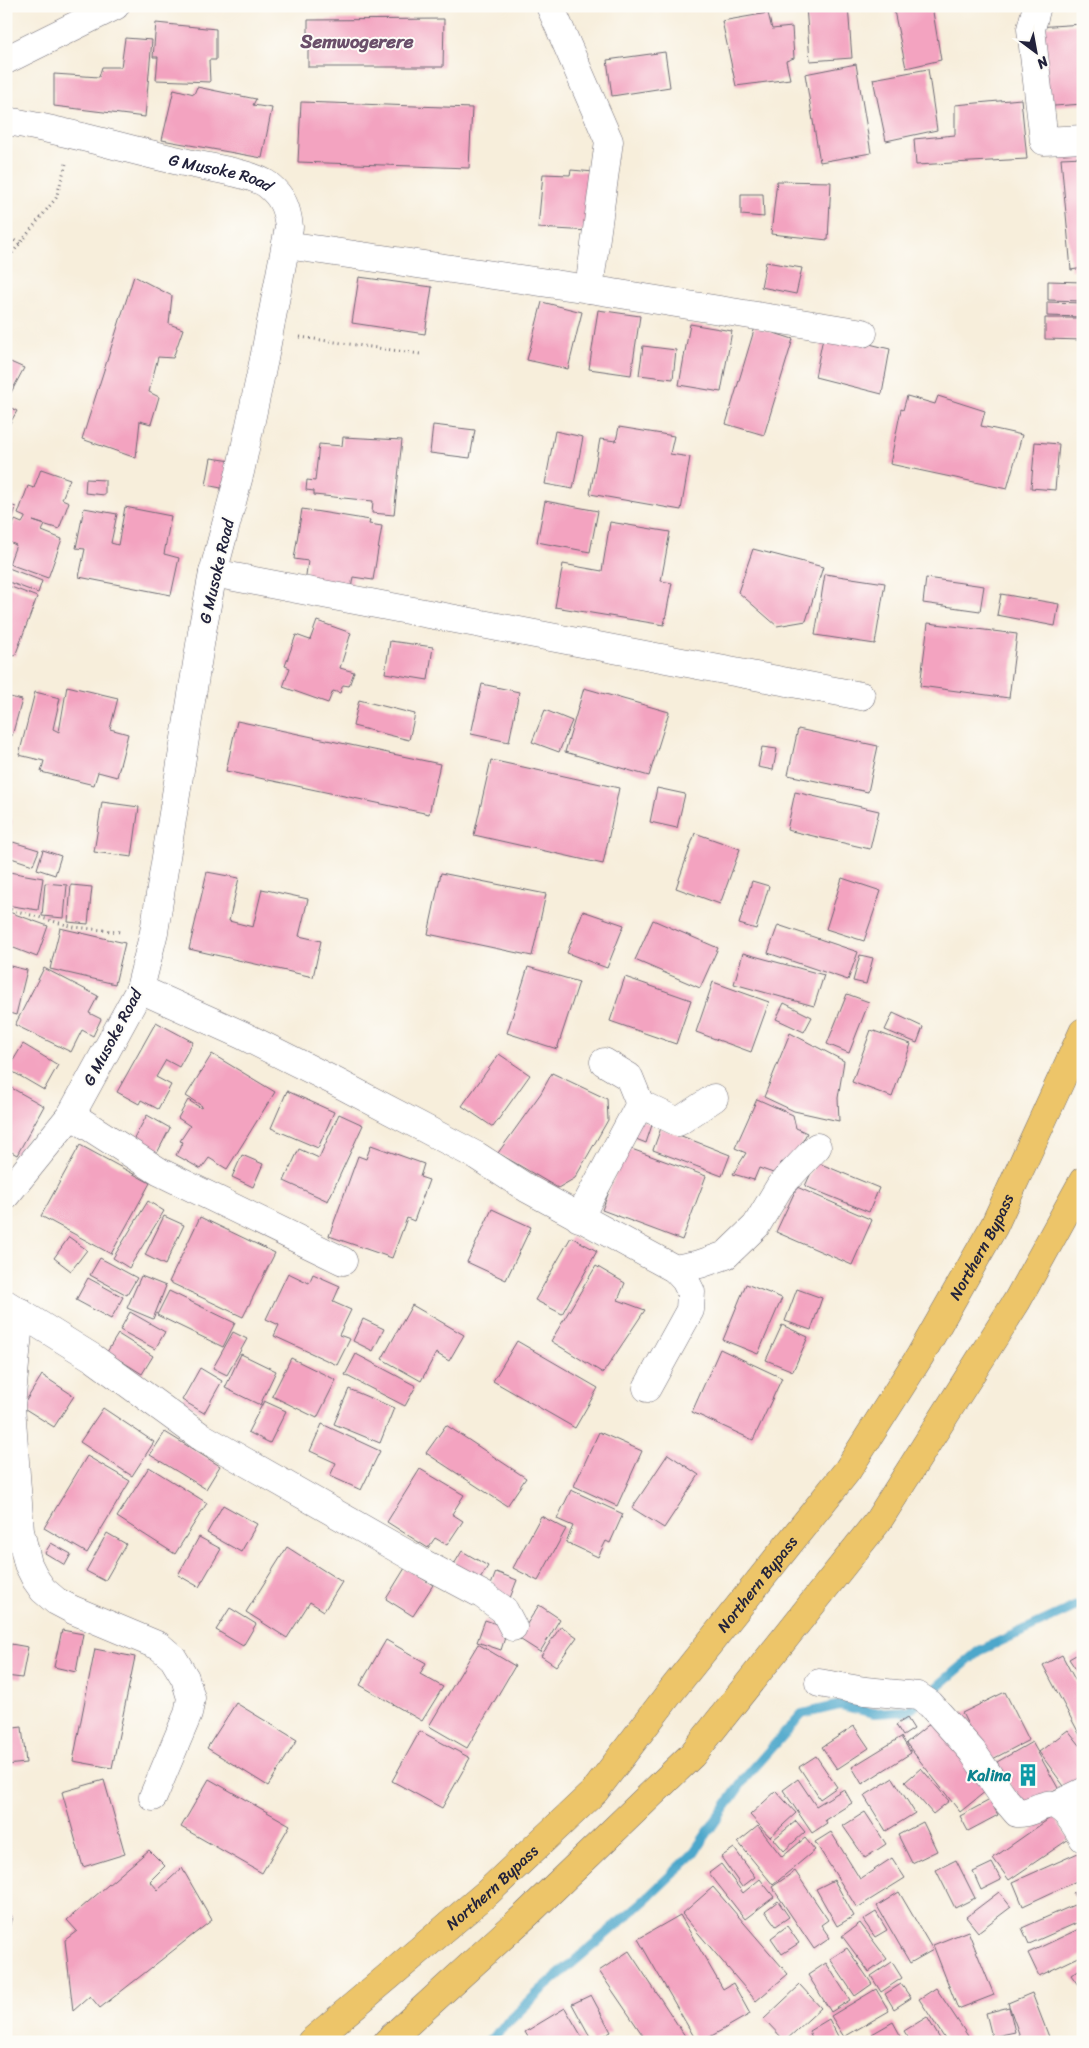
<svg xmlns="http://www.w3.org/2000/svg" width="1089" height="2048" font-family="Sriracha,sans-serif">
<rect width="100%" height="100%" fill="#fdfcf7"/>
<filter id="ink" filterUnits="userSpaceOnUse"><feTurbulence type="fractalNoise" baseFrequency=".02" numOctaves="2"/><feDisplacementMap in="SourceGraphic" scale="10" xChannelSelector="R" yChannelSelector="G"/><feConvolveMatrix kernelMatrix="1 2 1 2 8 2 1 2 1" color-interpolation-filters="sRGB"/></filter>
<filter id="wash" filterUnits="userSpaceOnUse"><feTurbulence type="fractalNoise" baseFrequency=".0096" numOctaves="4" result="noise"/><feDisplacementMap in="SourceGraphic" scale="20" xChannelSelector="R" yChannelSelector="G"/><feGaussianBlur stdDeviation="1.12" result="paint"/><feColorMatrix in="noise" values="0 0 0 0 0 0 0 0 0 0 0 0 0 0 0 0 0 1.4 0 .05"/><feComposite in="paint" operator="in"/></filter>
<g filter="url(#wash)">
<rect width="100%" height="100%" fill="#f7eedb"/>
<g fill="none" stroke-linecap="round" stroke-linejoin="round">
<path stroke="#4da7cb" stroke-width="10" d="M488,2042L541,1990L645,1900L692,1855L745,1778L802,1714L840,1705L874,1713L909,1711L979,1651L1083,1603"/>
</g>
<g id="blocks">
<g fill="#f3a3c0">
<path d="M806,6H848L852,58L810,61Z"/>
<path d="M893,6H932L941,60L906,68Z"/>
<path d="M768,13L772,29L792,27L794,58L786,61L790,79L736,86L722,21Z"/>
<path d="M444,19L443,67H308V20Z"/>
<path d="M156,23L216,29V60H209L210,82L156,80L158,57H153Z"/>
<path d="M1083,24V104L1040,107L1036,27Z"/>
<path d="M125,38L152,40L145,117L54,106V74L99,77L102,67H121Z"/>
<path d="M665,52L670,87L612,96L607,60Z"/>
<path d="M856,64L871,153L820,162L805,74Z"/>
<path d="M928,69L937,130L886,141L873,79Z"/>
<path d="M197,87L256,99L253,105L272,108L262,158L162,140L174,89L194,94Z"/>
<path d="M1021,99L1027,159L916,165L914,139L955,135V105Z"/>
<path d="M301,102L472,108L469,168L298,162Z"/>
<path d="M1083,157V268L1071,270L1061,158Z"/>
<path d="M571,170L594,172L590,231L538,228L543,174L570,175Z"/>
<path d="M777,181L831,182L828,240L771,234Z"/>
<path d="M741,194H763L764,217L741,215Z"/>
<path d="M766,262L802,268L796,294L761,287Z"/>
<path d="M134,276L172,296L169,324L183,329L173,358L158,357L149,392L159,397L151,424L140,421L136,458L82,439Z"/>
<path d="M359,277L432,287L425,334L352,323Z"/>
<path d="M1048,281L1083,282V301L1048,300Z"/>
<path d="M542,302L582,312L568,369L527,360Z"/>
<path d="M1047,302L1083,303V317L1047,316Z"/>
<path d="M598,310L640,316L631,375L589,369Z"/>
<path d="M1045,318H1083V340L1045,339Z"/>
<path d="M690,324L732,331L721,392L679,385Z"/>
<path d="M755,327L793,339L764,435L726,424Z"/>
<path d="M824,333L890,349L882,394L815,377Z"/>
<path d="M643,346L676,350L673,379L639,375Z"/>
<path d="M6,360L24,368L6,402Z"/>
<path d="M907,396L935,404L938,396L985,411L981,426L1022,435L1007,489L890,464L901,409L903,410Z"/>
<path d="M6,405L17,411L6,430Z"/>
<path d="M433,425L475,430L470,458L430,453Z"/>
<path d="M619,427L674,436L670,454L690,457L681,510L590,494L600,439L616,441Z"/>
<path d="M555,431L583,437L573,489L545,484Z"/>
<path d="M343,437L402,440L394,515L372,513L373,501L314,495V491L306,490L307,480L315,481L319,444L342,446Z"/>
<path d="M1035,442L1059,444L1055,490L1031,488Z"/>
<path d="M211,458L232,461L226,489L206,485Z"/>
<path d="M41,469L70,479L62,499L69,502L59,529L33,521L45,525L42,531L62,539L48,578L9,564L16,545L7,541L15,520L22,523L25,518V517L18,514L28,486L34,488Z"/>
<path d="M86,479L105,480V495L85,493Z"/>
<path d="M545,501L598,511L590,552L537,542Z"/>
<path d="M6,504L16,507L7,538L6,537Z"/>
<path d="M125,507L171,516L164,554L179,558L171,595L79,577L85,549L76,548L84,508L117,514L111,543L118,545Z"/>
<path d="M302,509L370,520L369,524L382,526L373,580L353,577L351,589L305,582L308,561L294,559Z"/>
<path d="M610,522L670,532L661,581L672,583L664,625L555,607L563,564L602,571Z"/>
<path d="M753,549L823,567L806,621L777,626L738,592Z"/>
<path d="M6,567L42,581L38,593L6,581Z"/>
<path d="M825,574L885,583L875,644L815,635Z"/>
<path d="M926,578L984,586L980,611L923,603Z"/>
<path d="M6,585L37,597L15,656L6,653Z"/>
<path d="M1001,594L1059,604L1055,626L997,615Z"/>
<path d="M317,621L351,633L340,668L354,672L349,686L343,685L340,693L333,691L328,703L283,687L290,668L285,666L296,635L310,640Z"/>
<path d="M928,623L1017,634L1009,698L920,686Z"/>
<path d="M390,641L433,647L428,680L385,673Z"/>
<path d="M482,684L519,692L509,742L471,734Z"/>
<path d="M67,686L118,698L110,729L128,734L117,777L98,772L94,785L41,772L44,761L19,755L35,692L60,698L53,729L59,732Z"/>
<path d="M584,688L669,712L649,776L565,752Z"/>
<path d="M6,696L22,700L12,736L6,734Z"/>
<path d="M359,700L415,714L409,740L353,726Z"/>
<path d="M545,710L572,721L559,752L532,742Z"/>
<path d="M237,721L440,764L429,814L226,771Z"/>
<path d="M798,729L878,746L868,792L788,775Z"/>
<path d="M762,747L777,749L773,770L758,767Z"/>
<path d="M491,760L619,788L603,864L474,835Z"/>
<path d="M657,788L685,794L677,828L650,822Z"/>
<path d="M795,792L879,811L870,849L787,830Z"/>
<path d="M102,802L139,807L132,857L94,852Z"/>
<path d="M6,819L12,820L7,852L6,851Z"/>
<path d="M695,833L740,849L720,904L676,888Z"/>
<path d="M13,842L39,850L33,865L8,857Z"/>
<path d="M43,850L61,856L55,875L37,869Z"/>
<path d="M9,872L43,878L38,910L6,905Z"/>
<path d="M207,872L239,878L229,921L253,927L262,889L308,899L299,936L321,941L313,977L189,949Z"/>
<path d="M441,873L546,894L532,956L428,934Z"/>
<path d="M842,878L881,891L864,941L826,929Z"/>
<path d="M752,881L769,886L756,929L739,924Z"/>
<path d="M45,883L67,885L64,918L42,916Z"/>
<path d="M71,885L92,887L88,924L68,922Z"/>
<path d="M583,911L624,925L607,968L567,953Z"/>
<path d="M9,912L48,926L37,957L6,945V920Z"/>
<path d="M653,920L718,948L700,988L635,960Z"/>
<path d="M778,925L858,952L848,980L768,953Z"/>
<path d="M60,928L125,943L115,984L50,969Z"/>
<path d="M743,953L824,975L814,1006L734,984Z"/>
<path d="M860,955L873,958L866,984L853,981Z"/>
<path d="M6,965L27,970L16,1015L6,1012Z"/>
<path d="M528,967L579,982L557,1049L507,1033Z"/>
<path d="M44,968L98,996L89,1013L101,1019L93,1036L82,1030L71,1052L15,1025Z"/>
<path d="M625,977L691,1000L676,1044L610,1021Z"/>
<path d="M713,982L769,1002L751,1052L696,1032Z"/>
<path d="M847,994L869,1002L849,1053L827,1044Z"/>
<path d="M784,1003L812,1017L804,1032L776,1019Z"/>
<path d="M893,1013L923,1027L917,1043L885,1030Z"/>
<path d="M156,1022L193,1042L179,1067L166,1060L156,1077L171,1085L158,1109L141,1100L139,1104L117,1092Z"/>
<path d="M871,1030L911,1044L892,1097L852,1082Z"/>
<path d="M790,1033L844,1061L838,1098L839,1121L794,1111L764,1097Z"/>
<path d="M23,1044L58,1065L44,1090L8,1069Z"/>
<path d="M212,1054L275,1092L227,1169L209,1158L201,1169L176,1155L183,1142L180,1141L190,1126L178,1118L188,1100L201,1108L202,1106L186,1096Z"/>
<path d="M499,1054L530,1075L493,1127L462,1106Z"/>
<path d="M552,1073L607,1099L608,1120L575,1178L558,1188L498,1153L541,1093Z"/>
<path d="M8,1086L44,1106L17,1155L6,1149V1089Z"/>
<path d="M287,1091L334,1112L318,1148L271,1128Z"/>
<path d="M757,1099L793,1115L796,1128L807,1133L790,1165L782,1162L773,1173L759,1168L754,1180L733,1174L746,1153L735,1148Z"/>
<path d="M339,1114L363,1125L328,1201L284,1181L299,1149L319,1158Z"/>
<path d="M147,1115L170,1128L154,1159L130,1146Z"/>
<path d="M638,1119L652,1125L646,1143L631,1137Z"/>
<path d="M661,1128L730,1155L722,1176L653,1150Z"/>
<path d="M80,1145L150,1183L111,1254L41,1216Z"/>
<path d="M371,1145L424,1164L420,1177L429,1180L414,1221L407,1218L392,1258L329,1236L358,1156L366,1159Z"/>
<path d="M626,1147L706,1176L682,1240L602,1210Z"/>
<path d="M242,1155L263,1164L253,1187L232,1177Z"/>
<path d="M816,1162L879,1188L869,1212L805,1186Z"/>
<path d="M797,1187L872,1220L852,1265L776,1232Z"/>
<path d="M148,1201L164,1211L129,1268L113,1258Z"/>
<path d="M492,1209L531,1227L506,1280L467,1262Z"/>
<path d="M164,1216L184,1225L165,1265L145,1255Z"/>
<path d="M200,1217L275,1253L243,1317L169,1282Z"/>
<path d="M69,1237L87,1250L71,1271L54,1258Z"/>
<path d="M571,1237L597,1251L562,1314L535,1300Z"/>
<path d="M100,1258L137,1278L127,1295L90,1275Z"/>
<path d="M596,1266L625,1283L618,1300L645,1310L603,1373L551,1341Z"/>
<path d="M288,1273L309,1283L313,1274L340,1286L333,1302L351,1310L339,1335L350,1339L337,1365L274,1336L279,1325L266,1319Z"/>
<path d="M141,1276L166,1286L153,1319L127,1308Z"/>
<path d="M88,1278L123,1297L111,1319L76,1300Z"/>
<path d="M746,1284L782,1298L758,1354L723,1340Z"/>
<path d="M797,1289L822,1298L811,1330L785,1321Z"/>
<path d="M169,1291L235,1323L223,1347L157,1315Z"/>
<path d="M412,1305L464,1335L449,1361L436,1353L421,1381L382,1359Z"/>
<path d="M130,1312L165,1332L155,1349L120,1330Z"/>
<path d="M363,1319L384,1329L373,1351L353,1341Z"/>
<path d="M782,1325L808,1337L793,1371L766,1360Z"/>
<path d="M233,1332L247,1339L227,1375L213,1368Z"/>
<path d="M118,1334L153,1356L142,1374L107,1352Z"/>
<path d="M517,1341L598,1388L575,1428L493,1381Z"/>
<path d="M720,1349L782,1378L753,1440L692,1412Z"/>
<path d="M241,1354L276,1371L260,1405L225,1388Z"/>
<path d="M356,1354L416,1386L405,1406L345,1375Z"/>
<path d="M291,1358L336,1380L317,1418L272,1396Z"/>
<path d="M200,1368L222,1381L204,1413L182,1400Z"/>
<path d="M42,1375L74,1396L54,1427L22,1407Z"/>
<path d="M349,1389L394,1408L380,1443L334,1424Z"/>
<path d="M264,1401L286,1411L270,1443L248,1432Z"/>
<path d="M103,1408L154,1442L132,1476L80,1442Z"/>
<path d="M322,1424L380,1451L361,1490L330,1476L336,1463L310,1451Z"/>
<path d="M446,1425L526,1478L507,1506L426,1453Z"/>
<path d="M165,1432L220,1466L206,1489L150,1455Z"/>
<path d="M599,1432L642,1451L617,1506L574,1486Z"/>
<path d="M668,1454L699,1475L664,1528L632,1508Z"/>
<path d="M87,1456L130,1481L87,1553L44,1528Z"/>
<path d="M149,1467L207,1503L175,1554L117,1517Z"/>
<path d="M420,1469L464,1495L452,1514L463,1521L447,1545L435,1538L428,1548L387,1522Z"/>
<path d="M571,1490L623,1514L610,1543L606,1541L598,1557L566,1542L573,1526L557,1519Z"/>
<path d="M223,1505L257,1524L241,1552L207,1533Z"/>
<path d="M541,1516L566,1529L538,1581L513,1568Z"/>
<path d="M107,1533L126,1544L105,1581L86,1571Z"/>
<path d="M199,1537L221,1549L199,1587L178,1575Z"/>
<path d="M51,1543L71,1554L65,1565L45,1553Z"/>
<path d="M287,1547L342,1582L324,1611L310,1602L287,1638L246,1612Z"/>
<path d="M462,1551L488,1566L479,1581L453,1566Z"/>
<path d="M405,1568L433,1585L413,1616L386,1599Z"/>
<path d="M496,1572L517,1580L510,1598L489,1590Z"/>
<path d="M539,1605L560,1619L540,1652L518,1638Z"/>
<path d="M230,1608L256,1624L243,1646L216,1630Z"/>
<path d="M485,1620L508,1628L501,1650L477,1642Z"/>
<path d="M561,1626L577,1637L556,1666L541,1656Z"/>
<path d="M62,1630L83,1634L76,1672L54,1667Z"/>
<path d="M386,1640L426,1663L420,1674L443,1687L422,1721L360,1685Z"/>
<path d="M11,1644L28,1647L22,1678L6,1676Z"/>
<path d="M478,1644L515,1666L467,1748L429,1726Z"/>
<path d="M95,1649L135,1657L112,1768L73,1761Z"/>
<path d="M1083,1651V1680L1069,1659Z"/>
<path d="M1062,1655L1083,1695V1741L1043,1665Z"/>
<path d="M1005,1692L1029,1740L987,1762L962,1713Z"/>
<path d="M236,1703L297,1740L268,1786L207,1748Z"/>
<path d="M907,1718L914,1729L903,1736L896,1725Z"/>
<path d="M937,1718L991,1787L960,1812L906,1743Z"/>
<path d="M854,1726L869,1748L837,1769L822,1747Z"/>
<path d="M22,1727L26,1763L6,1765V1729Z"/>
<path d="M1068,1730L1083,1749V1783L1069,1793L1039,1752Z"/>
<path d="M420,1731L470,1758L442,1808L392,1781Z"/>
<path d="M901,1737L911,1753L862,1784L852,1767Z"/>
<path d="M1032,1742L1058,1788L1023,1808L997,1762Z"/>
<path d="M816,1756L837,1787L820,1799L799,1767Z"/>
<path d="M921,1768L949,1801L933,1814L905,1782Z"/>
<path d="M893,1778L915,1813L886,1831L864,1796Z"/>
<path d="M209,1779L290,1825L262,1873L181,1827Z"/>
<path d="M798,1779L816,1806L844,1789L852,1803L825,1820L827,1823L812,1833L783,1790Z"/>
<path d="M104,1780L125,1854L83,1867L62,1792Z"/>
<path d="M776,1791L796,1813L770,1837L750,1815Z"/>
<path d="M990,1800L998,1815L968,1831L960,1816Z"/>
<path d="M865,1812L886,1844L865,1858L843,1826Z"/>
<path d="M1053,1816L1069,1839L1009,1880L993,1858Z"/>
<path d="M796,1821L805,1832L784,1851L774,1839Z"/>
<path d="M923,1822L937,1851L912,1863L898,1835Z"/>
<path d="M758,1826L782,1857L805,1838L815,1850L773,1885L738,1842Z"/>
<path d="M831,1832L860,1879L892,1858L905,1878L857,1908L815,1842Z"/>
<path d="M734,1848L755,1877L742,1887L721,1857Z"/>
<path d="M149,1850L165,1866L150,1881L158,1890L182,1868L212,1920L100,2008L90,1996L73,2011L65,1940L77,1931L67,1920Z"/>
<path d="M1078,1853L1083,1863V1878L1023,1906L1013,1882Z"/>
<path d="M956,1860L975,1898L955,1908L936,1870Z"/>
<path d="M992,1863L1001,1880L981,1890L973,1872Z"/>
<path d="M721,1864L743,1893L760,1879L774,1897L745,1919L709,1873Z"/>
<path d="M795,1871L828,1920L821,1925L830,1938L814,1949L772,1887Z"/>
<path d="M834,1880L854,1916L837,1926L816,1889Z"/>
<path d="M713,1887L788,1974L756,2001L682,1914Z"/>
<path d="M1083,1887V1911L1073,1893Z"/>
<path d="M899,1892L933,1950L910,1963L877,1906Z"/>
<path d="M999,1892L1011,1907L978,1932L966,1917Z"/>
<path d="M778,1901L789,1917L776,1926L765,1911Z"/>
<path d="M1074,1905L1081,1921L1029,1944L1022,1928Z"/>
<path d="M876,1912L887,1930L875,1937L863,1920Z"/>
<path d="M6,1915L12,1916L7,1937H6Z"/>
<path d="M680,1915L723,1989L733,1983L750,2014L701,2042H697L638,1939Z"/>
<path d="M860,1923L887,1959L869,1972L842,1936Z"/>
<path d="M787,1926L799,1943L782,1954L771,1938Z"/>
<path d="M1083,1927V1955L1039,1976L1028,1953Z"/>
<path d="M968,1931L994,1995L958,2009L933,1945Z"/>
<path d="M847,1948L872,1984L855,1996L830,1959Z"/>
<path d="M629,1951L689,2042H636L644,2037L599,1971Z"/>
<path d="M892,1962L902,1978L881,1992L871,1976Z"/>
<path d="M826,1963L850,2000L831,2012L808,1975Z"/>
<path d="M1083,1967V1981L1078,1985L1071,1975Z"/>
<path d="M901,1984L911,1998L894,2009L885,1994Z"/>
<path d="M800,1985L821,2008L785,2041L764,2019Z"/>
<path d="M936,1988L972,2042H947L919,1999Z"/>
<path d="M876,1989L889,2011L844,2037L831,2016Z"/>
<path d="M1032,1993L1051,2042H1022L1008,2003Z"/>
<path d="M591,1995L611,2032L593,2042L572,2004Z"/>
<path d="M1009,2007L1015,2032L992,2037L986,2013Z"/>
<path d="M565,2008L585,2042H531L525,2032Z"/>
<path d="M927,2017L942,2042H911L904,2031Z"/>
<path d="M829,2019L841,2042H814L809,2031Z"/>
<path d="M893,2022L904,2042H877L872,2034Z"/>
</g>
</g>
</g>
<g filter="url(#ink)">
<use href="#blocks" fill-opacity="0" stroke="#6d6973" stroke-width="1"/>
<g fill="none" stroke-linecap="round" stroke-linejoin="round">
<defs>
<g id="minor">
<path d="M550,6L609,141L589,289"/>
<path d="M1037,6L1031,29L1044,141L1083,139"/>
<path d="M6,60L115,6"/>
<path id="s1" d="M6,121C66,130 124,149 184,162C204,167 253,173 268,185C283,197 287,209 289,227L264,359L240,472L213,573L203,626L154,932L140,989L71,1115L6,1195"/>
<path d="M286,245L589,289L863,333"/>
<path d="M213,573L861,696"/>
<path d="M140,989L242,1035L336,1082L477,1156L528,1189L675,1269L685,1280L691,1292L690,1310L647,1388"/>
<path d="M604,1062L629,1077L640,1104"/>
<path d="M71,1115L160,1172L343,1261"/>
<path d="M579,1218L640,1104L678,1122L714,1098"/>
<path d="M675,1269L700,1264L726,1255L756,1226L780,1186L817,1147"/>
<path d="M6,1304L93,1358L200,1436L421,1562L483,1595L504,1610L513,1627"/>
<path d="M20,1312L11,1406L20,1531L28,1564L36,1580L43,1590L56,1601L73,1610L159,1646L173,1658L185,1678L191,1698L188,1714L153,1797"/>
<path d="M819,1683L865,1691L918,1696L930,1704L972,1751L1005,1799L1017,1813C1029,1814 1036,1807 1047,1805C1063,1801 1076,1826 1083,1838"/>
<path d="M1056,1805L1083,1792"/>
</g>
<g id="highway">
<path id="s2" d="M311,2042L487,1893L595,1791L672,1690L847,1471L920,1356L994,1226L1083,1032"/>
<path d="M387,2042L527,1914L692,1755L878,1521L1017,1301L1083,1181"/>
</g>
</defs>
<use href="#minor" stroke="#6d6973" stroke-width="29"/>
<use href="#highway" stroke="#6d6973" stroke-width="29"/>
<g stroke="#6d6973" stroke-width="3" stroke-dasharray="1 4" stroke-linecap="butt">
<path d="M6,235L20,244"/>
<path d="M6,261L56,198L66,164"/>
<path d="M300,337L420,354"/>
<path d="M6,908L74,927L121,932"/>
</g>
<use href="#minor" stroke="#fff" stroke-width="28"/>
<use href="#highway" stroke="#edc569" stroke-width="28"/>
</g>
</g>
<defs>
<symbol id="building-bare" viewBox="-9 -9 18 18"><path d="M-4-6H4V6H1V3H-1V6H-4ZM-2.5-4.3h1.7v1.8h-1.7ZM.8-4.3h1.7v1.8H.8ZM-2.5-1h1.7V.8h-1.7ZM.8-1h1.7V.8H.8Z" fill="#0f9aa8" stroke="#fdfcf7" stroke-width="2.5" paint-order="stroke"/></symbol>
</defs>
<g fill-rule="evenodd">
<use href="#building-bare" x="1012" y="1759" width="32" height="32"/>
</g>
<g text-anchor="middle" stroke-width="4" stroke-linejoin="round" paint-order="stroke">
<g font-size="16" fill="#22223b" stroke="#fdfcf7">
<text dy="6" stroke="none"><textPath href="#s1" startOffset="221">G Musoke Road</textPath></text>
<text transform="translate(216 571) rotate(-77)" y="6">G Musoke Road</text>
<text transform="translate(112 1037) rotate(-62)" y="6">G Musoke Road</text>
<text dy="6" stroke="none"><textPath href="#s2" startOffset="1048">Northern Bypass</textPath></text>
<text dy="6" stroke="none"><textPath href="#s2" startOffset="642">Northern Bypass</textPath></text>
<text dy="6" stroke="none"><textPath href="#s2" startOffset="238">Northern Bypass</textPath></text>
</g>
<g font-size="16" font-weight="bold" fill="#0d838f" stroke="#fdfcf7" text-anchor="end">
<text x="1011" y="1781">Kalina</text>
</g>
<g font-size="19" font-weight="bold" fill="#6b4f6a" stroke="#fdfcf7">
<text x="357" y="48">Semwogerere</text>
</g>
</g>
<rect width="1089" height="2048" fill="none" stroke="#fdfcf7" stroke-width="25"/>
<g transform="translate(1036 52) rotate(148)" stroke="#fdfcf7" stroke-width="4" paint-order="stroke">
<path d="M0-4L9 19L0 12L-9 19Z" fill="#22223b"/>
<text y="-8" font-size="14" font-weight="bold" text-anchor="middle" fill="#22223b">N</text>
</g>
</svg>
